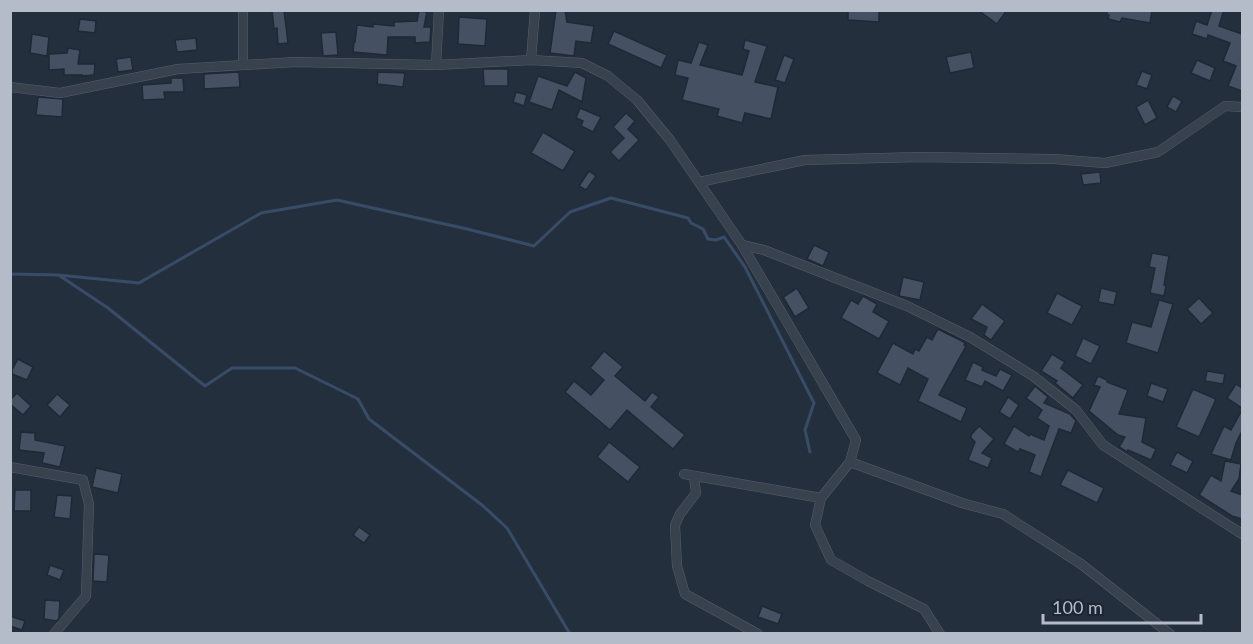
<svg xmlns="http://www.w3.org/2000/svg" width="1253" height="644" font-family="Lato,sans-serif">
<rect width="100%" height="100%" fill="#242f3e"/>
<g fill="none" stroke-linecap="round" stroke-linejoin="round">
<g stroke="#394c67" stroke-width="3">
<path d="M10,274L58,275L139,283L261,213L337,200L467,229L534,246L570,212L611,198L688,218L691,223L703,229L708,239L716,240L724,237L745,267L814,403L805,430L810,452"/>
<path d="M60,276L108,308L205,386L232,368H295L358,399L369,419L482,505L507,528L570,634"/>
</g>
</g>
<g fill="#455162" stroke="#1f2835" stroke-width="1.5">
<path d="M272,10H284L288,43L278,44L277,28L274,29Z"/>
<path d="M556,10H565L567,22L594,26L591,43L576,41L574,56L550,53Z"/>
<path d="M848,10H879V22L848,20Z"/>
<path d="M978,10H1007L997,24Z"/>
<path d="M1107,10H1152L1150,23L1122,18L1120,22L1108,19L1109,15H1107Z"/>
<path d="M1212,10H1224L1219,26L1242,34V91L1228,86L1236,66L1223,61L1230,43L1208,35L1207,39L1192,34L1196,21L1207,25Z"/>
<path d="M419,11L427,12L424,27H431L430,42L415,43V37H388L387,55L353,52L354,42H355L357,25L373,27V24L394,26V22L417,21Z"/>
<path d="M459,17L487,19L485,46L458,44Z"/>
<path d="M80,19L96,21L95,33L78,31Z"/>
<path d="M614,31L667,55L661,68L608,44Z"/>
<path d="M336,32L338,55L323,56L321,33Z"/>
<path d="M32,34L49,37L47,56L30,53Z"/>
<path d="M196,38L197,50L177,52L175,40Z"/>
<path d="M745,40L767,46L755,82L778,87L771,119L745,113L742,123L717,116L719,109L682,100L688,78L675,75L678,60L691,63L699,42L708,45L700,65L742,75L749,51L743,49Z"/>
<path d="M68,48L80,50L78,64H95L94,75L82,76V75H64V69L49,70V54L67,53Z"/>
<path d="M971,52L974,68L950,73L946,57Z"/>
<path d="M784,55L794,59L785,83L775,80Z"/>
<path d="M131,57L133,70L118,72L116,59Z"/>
<path d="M1197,60L1215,68L1210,81L1191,73Z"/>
<path d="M483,69H508V86H484Z"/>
<path d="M1142,71L1152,75L1147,89L1136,85Z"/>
<path d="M239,72L240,87L204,89V74Z"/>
<path d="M378,72L405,73L403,87L377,84Z"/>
<path d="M575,72L586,78L582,102L559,90L552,110L529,102L538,76L567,86Z"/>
<path d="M171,78H183L184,92H164L165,99L143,100L142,85L171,83Z"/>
<path d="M516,92L527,95L524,106L513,102Z"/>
<path d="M1173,96L1182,101L1176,112L1167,107Z"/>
<path d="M38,97L63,99L62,117L36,115Z"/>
<path d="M1148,100L1157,118L1145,125L1136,107Z"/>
<path d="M580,108L601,117L593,132L581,126L583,121L576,118Z"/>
<path d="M626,113L635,121L628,129L639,140L619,161L610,152L624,138L613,127Z"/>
<path d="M543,132L575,151L563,171L531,153Z"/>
<path d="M589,171L596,176L586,190L579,186Z"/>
<path d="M1100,172L1101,183L1083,185L1081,174Z"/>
<path d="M814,245L829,252L823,266L807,259Z"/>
<path d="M1152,253L1169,256L1164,285H1166L1164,296L1150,293L1155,268L1149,267Z"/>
<path d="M903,277L924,282L920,300L899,296Z"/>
<path d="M797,288L809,308L795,317L783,297Z"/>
<path d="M1101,288L1117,292L1114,305L1098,302Z"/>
<path d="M1057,293L1082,306L1072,325L1047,313Z"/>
<path d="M863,296L877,304L873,312L889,321L879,339L841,318L851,300L858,304Z"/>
<path d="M1199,298L1213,313L1201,324L1187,309Z"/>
<path d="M1159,300L1173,304L1158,353L1126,343L1132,322L1151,327Z"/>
<path d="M982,304L1005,321L991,340L984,335L987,327L971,319Z"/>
<path d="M938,329L960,340L965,343L964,345L966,346L939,395L967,408L961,422L918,401L928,379L908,368L900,385L877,373L893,343L913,354L915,349L919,351L927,337L932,340Z"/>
<path d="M1083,338L1100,346L1091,364L1075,356Z"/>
<path d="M604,351L623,367L615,376L645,401L652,392L659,397L651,407L685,435L673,449L627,410L610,430L565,392L574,381L591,395L604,380L590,368Z"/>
<path d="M1052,354L1065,362L1061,368L1083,385L1073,398L1055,383L1057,381L1041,371Z"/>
<path d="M18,359L33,367L27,380L12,374V370Z"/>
<path d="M973,362L983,367L982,370L996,376L1000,369L1012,375L1003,391L985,381L982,387L965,380Z"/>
<path d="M1207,371L1225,374L1223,384L1205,381Z"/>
<path d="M1098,376L1107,380V382L1128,390L1119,414L1146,418L1142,442L1156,449L1151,460L1128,450L1127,452L1119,447L1125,437L1118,435L1089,411L1100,387L1094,385Z"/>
<path d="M1151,383L1168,389L1163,402L1147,396Z"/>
<path d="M1236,384L1242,388V408L1227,398Z"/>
<path d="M1035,386L1048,397L1044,403L1070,414L1076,421L1071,433L1059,429L1041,477L1029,472L1035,455L1020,449L1018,452L1004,444L1014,426L1029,436L1030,434L1044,440L1049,426L1037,418L1042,410L1026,398Z"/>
<path d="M1193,389L1216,399L1199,437L1176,427Z"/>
<path d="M17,393L31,406L23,415L10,404V400Z"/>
<path d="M57,394L70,405L60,417L47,405Z"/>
<path d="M1008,397L1019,405L1010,419L999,412Z"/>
<path d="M1242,410V431L1236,443L1231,460L1211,454L1224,426L1231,430Z"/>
<path d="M979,426L994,439L982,453L992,458L988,468L968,460L975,442L971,438V435Z"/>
<path d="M21,432L35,433V440L65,446L60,467L42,463L44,453L19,450Z"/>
<path d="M609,442L640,467L628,482L597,457Z"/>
<path d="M1177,452L1193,461L1187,473L1170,465Z"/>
<path d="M1225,461L1241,464L1239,479L1231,491L1242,495V519L1232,516L1199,495L1211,475L1221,481Z"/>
<path d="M96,468L122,474L118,493L92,487Z"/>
<path d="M1068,470L1104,488L1097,503L1060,485Z"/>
<path d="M15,490H31V511H14Z"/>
<path d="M57,495L72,496L70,519L54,517Z"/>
<path d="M359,527L370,535L364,543L353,535Z"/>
<path d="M94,554L109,555L107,582L93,581Z"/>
<path d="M50,565L64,570L60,580L47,575Z"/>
<path d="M45,600L60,601L59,618L57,621L44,619Z"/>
<path d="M762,606L782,614L778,624L758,617Z"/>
<path d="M10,616L25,621L22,630L10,626Z"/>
</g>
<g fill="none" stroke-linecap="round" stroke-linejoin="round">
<defs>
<g id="street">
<path d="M531,60L535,10"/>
<path d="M243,65V10"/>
<path d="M436,65L439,10"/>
<path d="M10,87L60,93L178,69L295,62L436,65L531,60L582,63L608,76L637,100L670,140L742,245L856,440L850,462L821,498L815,525L831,560L868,581L924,609L940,634"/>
<path d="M699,182L805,160L920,157L1054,159L1105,163L1158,152L1225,106L1242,107"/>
<path d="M742,245L764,250L907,306L970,337L1033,376L1076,410L1103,445L1242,534"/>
<path d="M850,462L962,503L1003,514L1081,564L1170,634"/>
<path d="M10,467L83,480L89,504L86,596L54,634"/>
<path d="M684,474L821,498"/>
<path d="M694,476L696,493L680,514L675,525L677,566L685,594L758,634"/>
</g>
</defs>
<use href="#street" stroke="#565f6c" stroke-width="10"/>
<use href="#street" stroke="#38414e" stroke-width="9"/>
</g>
<rect width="1253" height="644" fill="none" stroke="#b4bcc9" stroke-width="24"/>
<path d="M1043 614v9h158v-9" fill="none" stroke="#b4bcc9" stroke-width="3"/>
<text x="1052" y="614" font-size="18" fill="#b4bcc9" stroke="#1d2633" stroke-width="4.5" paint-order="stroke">100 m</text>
</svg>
